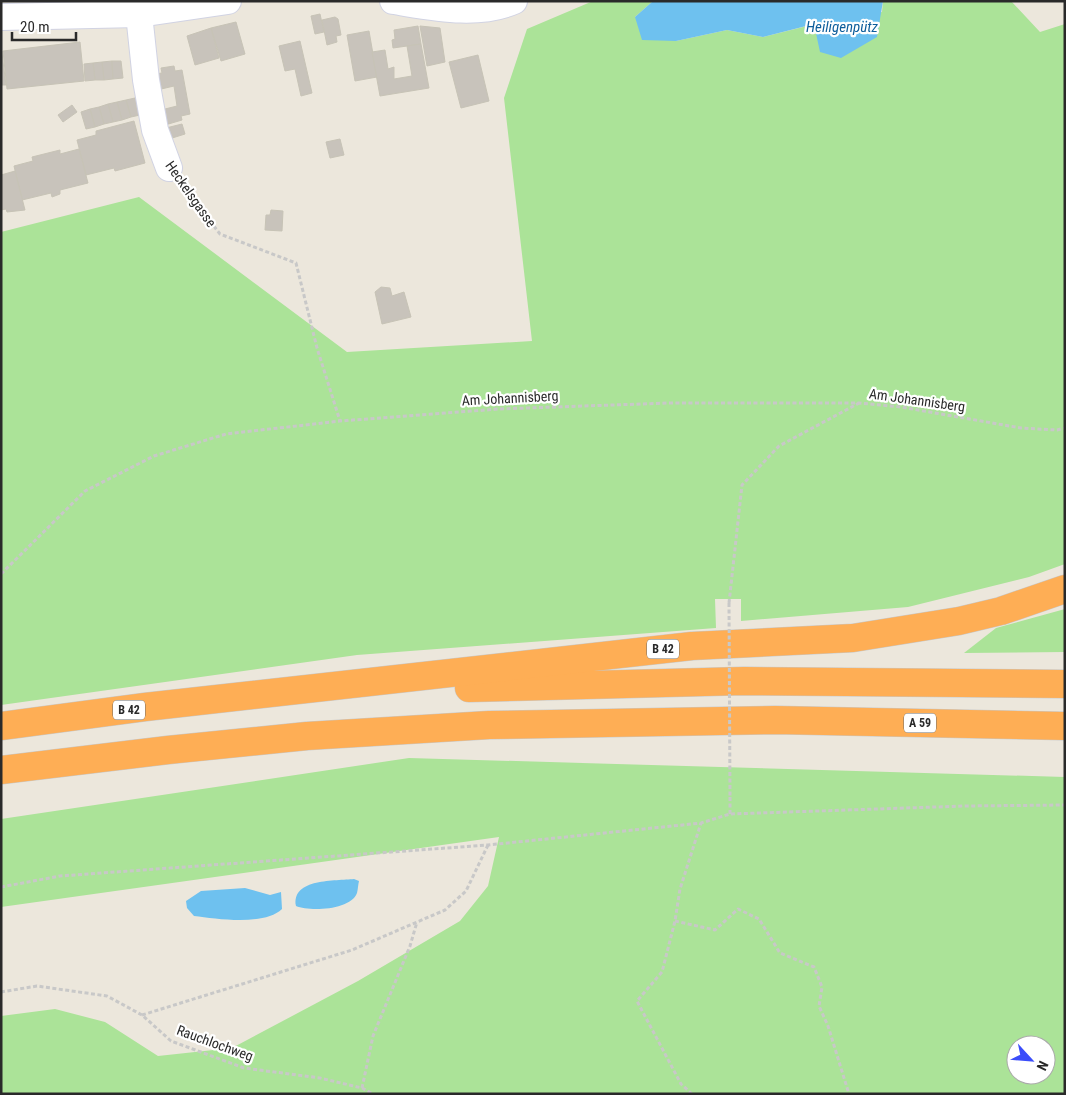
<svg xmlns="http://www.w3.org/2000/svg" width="1066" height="1095" font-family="'Roboto Condensed',sans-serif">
<rect width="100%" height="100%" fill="#ece7dc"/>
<g fill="#abe398" fill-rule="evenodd">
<path d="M593,1H653L635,17L676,41L727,30L763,37L815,24L882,12L883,1H1011L1040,32L1065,24V564L1029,577L908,607L741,621V599H715L716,628L357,655L1,705V232L139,197L347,352L532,341L504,98L527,29Z"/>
<path d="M1065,609V652L964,653L996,628Z"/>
<path d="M409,758L1065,777V1094H1V1016L55,1009L105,1022L158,1056L232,1048L358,981L460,921L488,886L499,837L1,907V819ZM1016,1045H1046V1075H1016Z"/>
</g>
<g fill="#6ec1ef">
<path d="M653,1H883L877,37L841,58L820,52L814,24L763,37L727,30L676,41L642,40L635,17Z"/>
<path d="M354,879L359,881C358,885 358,889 357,893C351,910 310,912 296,906C291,878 336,881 354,879Z"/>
<path d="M245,888L270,895L281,892L282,909C264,926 218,919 194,916L187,908L186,901L201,891Z"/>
</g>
<g fill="#c8c3bb" stroke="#c7c3b6">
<path d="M320,14L324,32L315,34L311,16Z"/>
<path d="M335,17L338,19L341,35L336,36L337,42L327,45L322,20Z"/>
<path d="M236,22L245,54L221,61L211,28Z"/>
<path d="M418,26L421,44L393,48L392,40L395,39L394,30Z"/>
<path d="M420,26L440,28L445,62L427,66Z"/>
<path d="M211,28L219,58L195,65L187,36Z"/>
<path d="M369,31L377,77L355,81L347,35Z"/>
<path d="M300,41L312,93L301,96L295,69L285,71L279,46Z"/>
<path d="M80,42L84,81L7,89L3,51Z"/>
<path d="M421,44L429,88L380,96L372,52L385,50L388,69L394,67V79L412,76L407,46Z"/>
<path d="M1,46L6,85H1Z"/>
<path d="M478,55L489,101L461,108L449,62Z"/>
<path d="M112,61L113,79L104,80L102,62Z"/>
<path d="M112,61H121L123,78L113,79Z"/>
<path d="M102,62L104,80H95L93,63Z"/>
<path d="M93,63L95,80L85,81L84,64Z"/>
<path d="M174,66L175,71L182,70L190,114L181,116L182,120L165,125L161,110L177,106L174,86L157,90L155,74L162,73L161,68Z"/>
<path d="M135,98L140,115L131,117L126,100Z"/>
<path d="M126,100L131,117L122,120L117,102Z"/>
<path d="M117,102L122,120L113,122L108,104Z"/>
<path d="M108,104L113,122L104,124L99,107Z"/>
<path d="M72,105L77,112L63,122L58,115Z"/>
<path d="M99,107L104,124L95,127L90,109Z"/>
<path d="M90,109L95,127L86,129L81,112Z"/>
<path d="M134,121L145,163L115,171L114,168L86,175L77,140L96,135V131Z"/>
<path d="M182,124L185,134L169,139L166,128Z"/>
<path d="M340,139L344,155L330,158L326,142Z"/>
<path d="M79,149L88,183L60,190V194L52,197L51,193L22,200L14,166L33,161L32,157L60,150V154Z"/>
<path d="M15,171L25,210L7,212L6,209L1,210V175Z"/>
<path d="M271,210L283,211L282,231L265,230L266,215H270Z"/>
<path d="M381,287L390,288L392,296L404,292L411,317L382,324L375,292Z"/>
</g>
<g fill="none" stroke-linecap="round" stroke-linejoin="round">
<defs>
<g id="minor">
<path d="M393,1C432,7 477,17 514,1"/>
<path d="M139,14L146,80L155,130L169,168"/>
<path d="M1,17L139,14L228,1"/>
</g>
<g id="highway">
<path d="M469,688L744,681L1065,684"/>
<path d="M1,726L145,707L692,646L853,638L959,621L1001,611L1065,589"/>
<path d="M1,770L168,750L307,736L489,725L775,720L1065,726"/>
</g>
</defs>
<use href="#minor" stroke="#d1d3e3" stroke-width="28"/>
<use href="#highway" stroke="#c8c8c8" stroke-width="29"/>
<g stroke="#c8c8c8" stroke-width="3" stroke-dasharray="4 2.5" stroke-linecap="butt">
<path d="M182,185L220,234L296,263L317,348L340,421"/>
<path d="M1,574L85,491L154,456L226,434L340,421L499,409L669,403H859L901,407L1021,428L1057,430L1065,428"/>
<path d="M729,603L742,485L779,446L859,403"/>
<path d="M730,814V797"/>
<path d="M1,887L60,876L488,845L701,823L730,814L965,806L1065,805"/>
<path d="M675,921L715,930L738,909L759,919L780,953L814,967L822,987L819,1006L828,1026L849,1094"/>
<path d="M1,992L37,986L107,996L142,1015L171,1041L244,1068L320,1078L362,1088L373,1094"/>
<path d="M142,1015L352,950L445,910L466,891L488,845"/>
<path d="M362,1088L373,1036L410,946L417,922"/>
<path d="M692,1094L681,1084L637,1001L662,972L675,921L680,889L701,823"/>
</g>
<use href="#minor" stroke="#fff" stroke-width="26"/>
<use href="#highway" stroke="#feae55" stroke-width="28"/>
<path stroke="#c8c8c8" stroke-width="3" stroke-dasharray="4 2.5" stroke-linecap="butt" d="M729,603L730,797"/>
</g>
<g text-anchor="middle" stroke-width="4.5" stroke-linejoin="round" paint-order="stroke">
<g fill="#fff" stroke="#6a6a6a" stroke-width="1">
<rect x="647" y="639.5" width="32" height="19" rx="4"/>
<rect x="113" y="700.5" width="32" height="19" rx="4"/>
<rect x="904" y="713.5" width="32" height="19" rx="4"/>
</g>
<g font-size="12" font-weight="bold" fill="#2a2a2a">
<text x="663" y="653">B 42</text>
<text x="129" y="714">B 42</text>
<text x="920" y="727">A 59</text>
</g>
<g font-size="14" fill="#2a2a2a" stroke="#fff">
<text transform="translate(191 194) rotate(55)" y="5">Heckelsgasse</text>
<text transform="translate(510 398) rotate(-3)" y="5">Am Johannisberg</text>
<text transform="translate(917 400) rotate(8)" y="5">Am Johannisberg</text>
<text transform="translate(215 1043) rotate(20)" y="5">Rauchlochweg</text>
</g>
<g font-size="15" font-style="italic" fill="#0d5d9b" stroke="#fff">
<text x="842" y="32">Heiligenpütz</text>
</g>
</g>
<rect width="1066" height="1095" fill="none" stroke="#2a2a2a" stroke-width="5"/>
<g transform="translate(1031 1060) rotate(116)"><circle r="24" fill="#ffffff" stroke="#aaaaaa"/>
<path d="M0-4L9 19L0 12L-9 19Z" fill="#3b4dfa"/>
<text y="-8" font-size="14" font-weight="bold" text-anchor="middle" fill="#2a2a2a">N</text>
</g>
<path d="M12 32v8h64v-8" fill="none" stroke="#2a2a2a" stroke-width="2.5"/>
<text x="20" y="32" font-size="15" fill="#2a2a2a" stroke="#ffffff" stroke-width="4" paint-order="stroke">20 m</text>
</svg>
